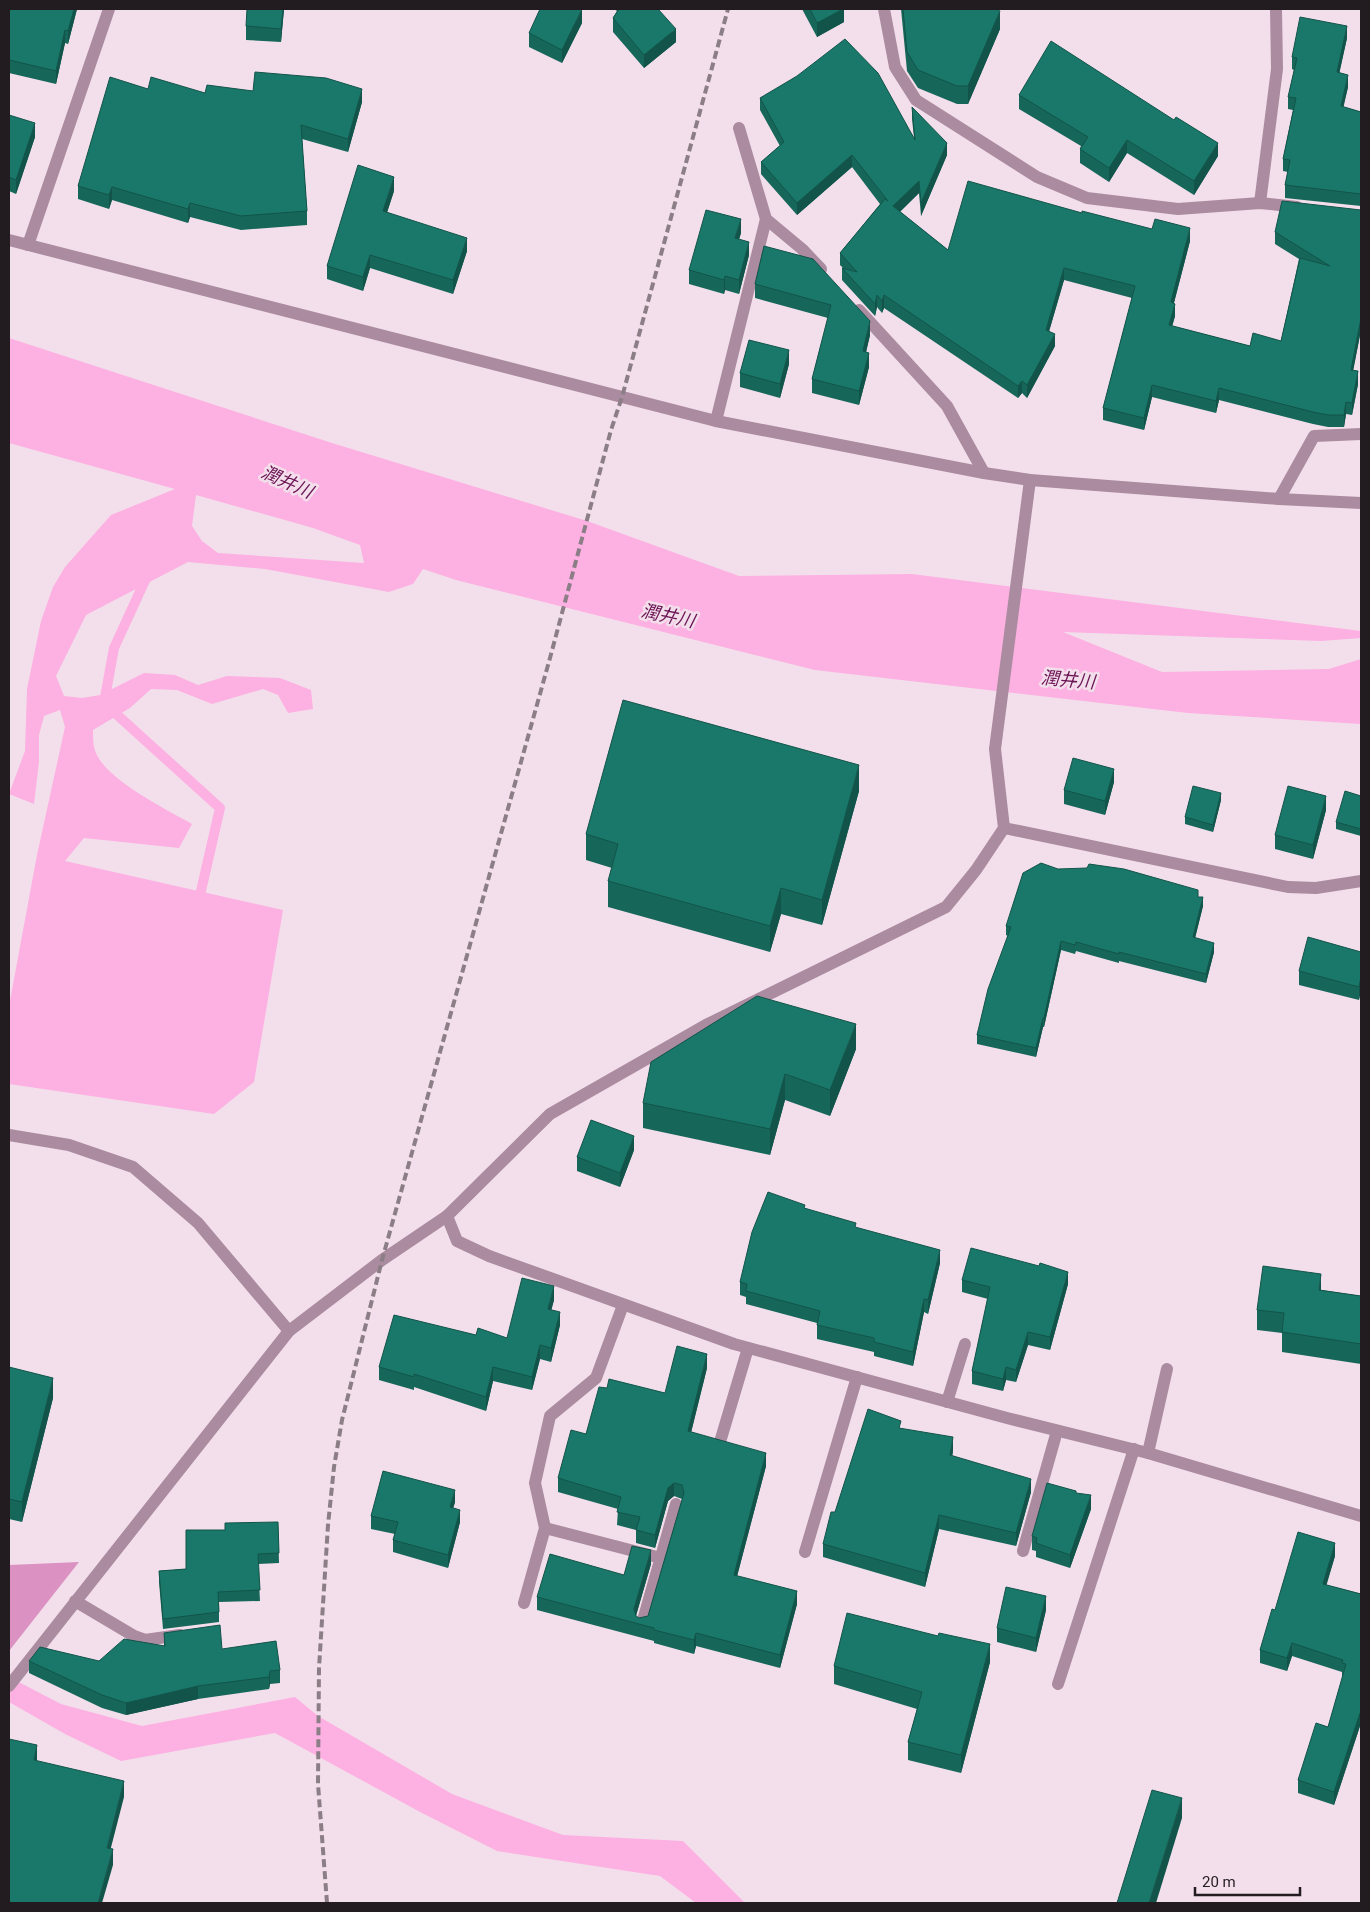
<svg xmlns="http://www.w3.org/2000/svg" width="1370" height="1912" font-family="Roboto,'Noto Sans JP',sans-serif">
<rect width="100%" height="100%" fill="#f3dfeb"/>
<path fill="#db92c2" d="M79,1562L9,1651V1565Z"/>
<g fill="#fdb0e2" fill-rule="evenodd">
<path d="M9,338L332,443L587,521L739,576L912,574L1361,631V638L1321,641L1063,632L1162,672L1329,669L1361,659V724L1188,713L815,670L456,580L423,569L413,584L389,592L265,569L188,562L86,615L56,676L64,696L82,698L100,695L144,673L175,675L198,685L227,676L280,678L311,690L313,709L288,713L278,695L263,689L212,704L177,690L151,689L130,708L93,730C93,738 93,746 96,753C108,781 166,809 192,824L179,848L84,838L65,861L283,910L254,1082L214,1114L9,1084V1006L37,855L65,727L60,710L44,716L39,735V762L34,804L9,794L25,751L27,689L41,621L53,587L65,567L111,515L175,489L9,443ZM196,495L313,528L360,545L364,563L218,553L202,541L192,526Z"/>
<path d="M9,1677L61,1704L142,1726L295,1697L318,1716L452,1794L563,1835L683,1841L745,1903H696L660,1876L497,1851L422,1813L275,1733L121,1761L65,1734L9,1702Z"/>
</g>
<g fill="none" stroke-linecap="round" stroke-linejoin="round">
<path stroke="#fdb0e2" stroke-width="10" d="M148,574L114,648L104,703L220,808L198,904"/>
<g stroke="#ab8b9f" stroke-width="12">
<path d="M884,9L895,67L916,100L1037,177L1087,198L1178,209L1260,203L1297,207"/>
<path d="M739,128L766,219L802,249L821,269"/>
<path d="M1260,203L1277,69L1276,9"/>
<path d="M9,240L716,421L984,473L1030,480L1279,499L1361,503"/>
<path d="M28,245L109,9"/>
<path d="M859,310L947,406L984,473"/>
<path d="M716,421L766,219"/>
<path d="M1279,499L1314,436L1361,434"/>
<path d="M1004,828L1288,887L1316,888L1361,881"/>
<path d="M9,1135L69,1145L133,1167L198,1223L289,1331"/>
<path d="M447,1216L457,1241L489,1256L734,1344L1007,1418L1148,1453L1361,1516"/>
<path d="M623,1305L596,1378L550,1416L535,1483L545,1528L661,1558"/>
<path d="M947,1402L965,1344"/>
<path d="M720,1442L748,1348"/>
<path d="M1148,1453L1167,1369"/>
<path d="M1023,1551L1057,1431"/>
<path d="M805,1552L857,1377"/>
<path d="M75,1601L134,1636L145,1640L180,1635"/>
<path d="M524,1603L545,1528"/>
<path d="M642,1624L676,1504"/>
<path d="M1058,1684L1134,1449"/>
<path d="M9,1686L289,1331L382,1260L447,1216L550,1114L706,1025L946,907L976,870L1004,828L995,749L1030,480"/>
</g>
<path stroke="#8c7e86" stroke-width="4" stroke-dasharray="8 4" stroke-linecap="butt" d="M327,1903L318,1784L319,1668L328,1525L334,1467L342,1420L382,1260L550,658L611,430L622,397L728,9"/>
</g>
<g fill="#16675a">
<path d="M9,9H77L68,44L65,43L56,84L9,73Z"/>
<path d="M284,9L281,42L246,40V26Z"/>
<path d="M614,9H658L676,42L644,68L613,32V18L617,11Z"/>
<path d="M802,9H844V22L817,37Z"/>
<path d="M901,9H996L1000,29L968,104H957L918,88L907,71Z"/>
<path d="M1344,9H1361V10Z"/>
<path d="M582,23L562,63L529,47V33Z"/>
<path d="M1347,38L1339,73L1348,87L1343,107L1361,112V206L1285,198V185L1288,172L1283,171V159L1293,110L1288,109V97L1294,70L1292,69V57Z"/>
<path d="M148,89L205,93L253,91L362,102L348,152L302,139L307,211V225L241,230L190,217L188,223L112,200L109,209L78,199V186Z"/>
<path d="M1019,95L1218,156L1194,195L1127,153L1109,182L1080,163V149L1081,146L1019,109Z"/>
<path d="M760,98L914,138L912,119V107L947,155L921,216L919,193L900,212L948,250L1082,213L1190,241L1174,303L1175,316L1172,326L1250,346L1281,341L1299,259L1275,244V232L1361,210V330L1353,370L1358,384L1352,415L1346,414L1344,427H1328L1313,424L1219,400L1216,413L1152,397L1144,430L1103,420V408L1132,298L1064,280L1049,331L1055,346L1027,398L1022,393L1018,398L884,308L882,313L877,307L875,316L842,280V268L844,269L840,265V253L880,204L852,167L797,215L761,174V162L780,146L760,110Z"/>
<path d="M9,115L35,137L16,194L9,191Z"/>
<path d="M394,191L387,212L467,251L453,294L370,268L363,291L327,279V266Z"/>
<path d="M741,233L739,239L749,255L739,294L725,290L724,294L689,284V270Z"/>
<path d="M764,246L870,335L866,352L869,367L859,405L812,393V379L828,318L755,298V284Z"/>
<path d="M789,364L780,398L740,387V373Z"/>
<path d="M1114,782L1105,815L1064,804V790Z"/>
<path d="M859,791L822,925L781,914L770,952L608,907V881L612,868L586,860V834Z"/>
<path d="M1361,796V836L1336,829V822Z"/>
<path d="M1221,800L1213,832L1185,824V817Z"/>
<path d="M1326,810L1313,859L1275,849V835Z"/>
<path d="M1058,869L1198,897L1203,906L1195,938L1214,952L1206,983L1119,961V963L1076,951L1075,954L1061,950L1044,1027H1043L1036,1057L977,1044V1035L1008,936L1006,935V926Z"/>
<path d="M1361,952V990L1359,1000L1299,985V971Z"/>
<path d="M856,1049L830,1116L785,1100L770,1155L643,1128V1103Z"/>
<path d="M634,1150L620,1187L577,1171V1157Z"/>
<path d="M805,1208L856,1228L940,1263L928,1314L924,1312L913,1366L874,1356V1352L817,1339V1323L746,1304V1297L740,1295V1282Z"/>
<path d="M962,1280L1068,1284L1050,1350L1028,1345L1016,1382L1006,1380L1003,1391L972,1384V1371L988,1299L962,1292Z"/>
<path d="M1321,1290L1361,1296V1364L1282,1352V1333L1257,1330V1310Z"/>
<path d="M554,1300L551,1310L560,1325L551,1362L540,1359L532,1390L493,1381L486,1411L414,1387V1390L379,1380V1367L476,1335L507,1338Z"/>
<path d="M9,1367L53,1398L22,1522L9,1519Z"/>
<path d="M707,1368L691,1432L766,1466L737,1576L797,1604L780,1668L696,1646L694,1654L654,1643V1641L537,1610V1597L624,1575L651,1564L636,1616L639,1618L648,1616L682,1499L674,1496L668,1501L655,1548L636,1543V1530L617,1525L618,1509L558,1492V1478L586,1434L607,1388L665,1393Z"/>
<path d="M901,1429L953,1451L952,1456L1031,1492L1016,1546L939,1529L925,1587L823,1557V1544L835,1512Z"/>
<path d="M1076,1493L1091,1509L1070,1568L1036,1557V1551L1032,1550V1536Z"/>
<path d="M455,1502L453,1508L460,1522L448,1568L393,1552V1540L395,1534L371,1529V1516Z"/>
<path d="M278,1522L279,1563L258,1564L260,1601L219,1602V1622L163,1629L159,1582V1571L186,1569L225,1530Z"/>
<path d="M1335,1556L1326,1585L1361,1594V1726H1360L1334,1805L1298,1793V1780L1328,1727L1343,1676H1342V1672L1292,1656L1287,1671L1260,1663V1650L1275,1610Z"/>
<path d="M1046,1610L1036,1652L997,1642V1628Z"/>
<path d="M164,1633L222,1649L280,1670V1683L270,1684L269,1689L198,1699L126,1715L102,1708L29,1673V1661H99L164,1646Z"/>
<path d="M990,1662L961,1773L908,1760V1742L917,1709L834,1684V1666Z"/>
</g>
<g fill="#12544a">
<path d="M74,9H77L68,44V31Z"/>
<path d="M283,9H284L281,42V29Z"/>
<path d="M582,9V23L562,63V50Z"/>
<path d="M844,9V22L817,37V23Z"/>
<path d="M1000,11V29L968,104V86Z"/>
<path d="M1347,26V38L1337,84V72Z"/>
<path d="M676,29V42L644,68V55Z"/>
<path d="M65,30V43L56,84V71Z"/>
<path d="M1348,75V87L1341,118V106Z"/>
<path d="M362,89V102L348,152V139Z"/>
<path d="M35,123V137L16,194V180Z"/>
<path d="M1127,140V153L1109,182V168Z"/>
<path d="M947,143V155L921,216V203Z"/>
<path d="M1218,143V156L1194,195V181Z"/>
<path d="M852,155V167L797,215V203Z"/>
<path d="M394,177V191L383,225V211Z"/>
<path d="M919,181V193L893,218V206Z"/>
<path d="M112,187V200L109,209V195Z"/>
<path d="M190,203V217L188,223V209Z"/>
<path d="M741,219V233L735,252V238Z"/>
<path d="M1190,228V241L1171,314V302Z"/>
<path d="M467,238V251L453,294V280Z"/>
<path d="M749,242V255L739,294V280Z"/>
<path d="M370,255V268L363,291V277Z"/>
<path d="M1064,268V280L1046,342V330Z"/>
<path d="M725,276V290L724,294V280Z"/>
<path d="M877,295V307L875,316V304Z"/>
<path d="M884,295V308L882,313V301Z"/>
<path d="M1175,304V316L1169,338V325Z"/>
<path d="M1361,318V330L1351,382V370Z"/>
<path d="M870,321V335L863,365V351Z"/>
<path d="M1055,334V346L1027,398V385Z"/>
<path d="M789,350V364L780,398V384Z"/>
<path d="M869,353V367L859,405V391Z"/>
<path d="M1358,371V384L1352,415V403Z"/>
<path d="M1022,381V393L1018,398V386Z"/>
<path d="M1152,385V397L1144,430V418Z"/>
<path d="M1219,388V400L1216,413V401Z"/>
<path d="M1346,402V414L1344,427V415Z"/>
<path d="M859,765V791L822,925V900Z"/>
<path d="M1114,769V782L1105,815V801Z"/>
<path d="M1221,793V800L1213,832V825Z"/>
<path d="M1326,796V810L1313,859V845Z"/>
<path d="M781,888V914L770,952V926Z"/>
<path d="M1203,897V906L1193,946V937Z"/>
<path d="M1061,941V950L1044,1027V1018Z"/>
<path d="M1214,943V952L1206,983V974Z"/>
<path d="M1361,976V990L1359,1000V987Z"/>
<path d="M1043,1018V1027L1036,1057V1048Z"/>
<path d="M856,1024V1049L830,1116V1090Z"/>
<path d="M785,1074V1100L770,1155V1129Z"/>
<path d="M634,1136V1150L620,1187V1173Z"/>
<path d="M940,1250V1263L928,1314V1300Z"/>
<path d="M1068,1272V1284L1050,1350V1337Z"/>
<path d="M1321,1274V1294L1319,1290Z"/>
<path d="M554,1286V1300L548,1323V1309Z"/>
<path d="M924,1299V1312L913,1366V1352Z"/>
<path d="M560,1312V1325L551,1362V1348Z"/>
<path d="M1028,1332V1345L1016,1382V1370Z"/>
<path d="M540,1345V1359L532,1390V1377Z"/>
<path d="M707,1354V1368L688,1445V1431Z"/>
<path d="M493,1367V1381L486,1411V1397Z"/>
<path d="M1006,1367V1380L1003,1391V1379Z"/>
<path d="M53,1378V1398L22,1522V1502Z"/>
<path d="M953,1437V1451L950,1469V1455Z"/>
<path d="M766,1453V1466L734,1588V1575Z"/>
<path d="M1031,1479V1492L1016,1546V1533Z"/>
<path d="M674,1483V1496L668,1501L655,1548V1535L668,1488Z"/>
<path d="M455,1490V1502L450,1519V1507Z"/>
<path d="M1091,1495V1509L1070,1568V1555Z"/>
<path d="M460,1510V1522L448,1568V1555Z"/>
<path d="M939,1515V1529L925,1587V1573Z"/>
<path d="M1335,1543V1556L1323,1597V1584Z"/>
<path d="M651,1550V1564L634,1622V1609Z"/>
<path d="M797,1591V1604L780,1668V1655Z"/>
<path d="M1046,1596V1610L1036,1652V1638Z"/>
<path d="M696,1633V1646L694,1654V1640Z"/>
<path d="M1292,1643V1656L1287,1671V1658Z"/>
<path d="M990,1644V1662L961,1773V1755Z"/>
<path d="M270,1671V1684L269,1689V1677Z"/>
<path d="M198,1686V1699L126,1715V1703Z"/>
<path d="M1360,1713V1726L1334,1805V1792Z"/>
<path d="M37,1745V1761L34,1760Z"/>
<path d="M124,1781V1797L107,1863V1848Z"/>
<path d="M1182,1798V1818L1156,1903H1149Z"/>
<path d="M113,1849V1865L102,1903H98Z"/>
</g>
<g fill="#197869" stroke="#12544a">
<path d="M9,9H74L68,31L65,30L56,71L9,60Z"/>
<path d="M247,9H283L281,29L246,26Z"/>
<path d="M540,9H582L562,50L529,33Z"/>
<path d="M619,9H658L676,29L644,55L613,18Z"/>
<path d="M810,9H843L817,23Z"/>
<path d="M903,9H996L1000,11L968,86H957L918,70L907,52Z"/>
<path d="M1300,17L1347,26L1337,72L1348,75L1341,106L1361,112V194L1285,185L1290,160L1283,159L1296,98L1288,97L1297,58L1292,57Z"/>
<path d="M845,39L878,73L915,140L912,107L947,143L921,203L919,181L893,206L948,250L968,181L1082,213V211L1152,229L1155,219L1190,228L1171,302L1175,304L1169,325L1250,346L1253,333L1281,341L1300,258L1330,266L1275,232L1282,201L1361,210V318L1351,370L1358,371L1352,403L1346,402L1344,415H1328L1313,412L1219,388L1216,401L1152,385L1144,418L1103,408L1135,286L1064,268L1046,330L1055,334L1027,385L1022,381L1018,386L884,295L882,301L877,295L875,304L842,268L857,272L840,253L885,199L888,201L852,155L797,203L761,162L784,142L760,98L797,76Z"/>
<path d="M1051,41L1174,120L1176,117L1218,143L1194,181L1127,140L1109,168L1080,149L1088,137L1019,95Z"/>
<path d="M255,72L326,78L362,89L348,139L301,125L307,211L241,216L190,203L188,209L112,187L109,195L78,186L110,77L148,89L151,77L205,93L207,85L253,91Z"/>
<path d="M9,115L35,123L16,180L9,177Z"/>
<path d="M358,165L394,177L383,211L467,238L453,280L370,255L363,277L327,266Z"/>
<path d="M706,210L741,219L735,238L749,242L739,280L725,276L724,280L689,270Z"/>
<path d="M764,246L813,259L870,321L863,351L869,353L859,391L812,379L831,305L755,284Z"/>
<path d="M749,340L789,350L780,384L740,373Z"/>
<path d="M623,700L859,765L822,900L781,888L770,926L608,881L618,844L586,834Z"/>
<path d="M1073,758L1114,769L1105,801L1064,790Z"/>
<path d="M1193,786L1221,793L1213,825L1185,817Z"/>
<path d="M1288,786L1326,796L1313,845L1275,835Z"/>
<path d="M1345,791L1361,796V829L1336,822Z"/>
<path d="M1041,863L1058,869L1087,868L1089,864L1124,869L1198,890V897H1203L1193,937L1214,943L1206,974L1119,952V954L1076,942L1075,945L1061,941L1044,1018H1043L1036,1048L977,1035L988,989L1011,927L1006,926L1023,873Z"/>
<path d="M1308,937L1361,952V976L1359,987L1299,971Z"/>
<path d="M757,996L856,1024L830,1090L785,1074L770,1129L643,1103L651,1062Z"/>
<path d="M591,1120L634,1136L620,1173L577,1157Z"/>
<path d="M768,1192L805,1205L804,1208L856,1223L855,1227L940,1250L928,1300L924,1299L913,1352L874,1342V1338L817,1325L820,1311L746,1291L747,1284L740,1282L752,1232Z"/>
<path d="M971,1248L1039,1266L1040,1263L1068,1272L1050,1337L1028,1332L1016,1370L1006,1367L1003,1379L972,1371L990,1287L962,1280Z"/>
<path d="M1263,1266L1321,1274L1319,1290L1361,1296V1344L1282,1332L1284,1313L1257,1310Z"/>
<path d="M522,1278L554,1286L548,1309L560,1312L551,1348L540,1345L532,1377L493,1367L486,1397L414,1374V1377L379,1367L394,1315L476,1335L478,1328L507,1338Z"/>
<path d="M677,1346L707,1354L688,1431L766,1453L734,1575L797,1591L780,1655L696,1633L694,1640L654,1630V1628L537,1597L550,1554L624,1575L632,1546L651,1550L634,1609L636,1616L639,1618L648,1616L684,1493L682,1485L674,1483L668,1488L655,1535L636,1530L640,1517L617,1512L621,1497L558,1478L571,1430L586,1434L599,1387L607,1388L609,1379L665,1393Z"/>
<path d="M9,1367L53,1378L22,1502L9,1499Z"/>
<path d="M868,1409L901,1421L899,1428L953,1437L950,1455L1031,1479L1016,1533L939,1515L925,1573L823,1544L831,1512H835Z"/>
<path d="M383,1471L455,1490L450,1507L460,1510L448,1555L393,1540L398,1522L371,1516Z"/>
<path d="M1047,1483L1076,1491V1493L1091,1495L1070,1555L1036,1543L1037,1538L1032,1536Z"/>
<path d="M278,1522L279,1553L258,1554L260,1590L218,1592L219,1612L163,1619L159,1571L186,1569V1530H225V1523Z"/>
<path d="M1298,1532L1335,1543L1323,1584L1361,1594V1714L1360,1713L1334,1792L1298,1780L1316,1723L1328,1727L1346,1664L1342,1663L1343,1660L1292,1643L1287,1658L1260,1650L1272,1609L1275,1610Z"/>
<path d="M1006,1587L1046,1596L1036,1638L997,1628Z"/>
<path d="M847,1613L938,1636L939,1633L990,1644L961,1755L908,1742L922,1692L834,1666Z"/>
<path d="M220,1625L222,1649L276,1641L280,1670L270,1671L269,1677L198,1686L126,1703L102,1695L29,1661L40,1647L99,1661L124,1639L165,1646L164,1633Z"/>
<path d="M9,1739L37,1745L34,1760L124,1781L107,1848L113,1849L98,1903H9Z"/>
<path d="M1152,1790L1182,1798L1149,1903H1117Z"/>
</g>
<g text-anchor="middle" stroke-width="5" stroke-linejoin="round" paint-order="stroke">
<g font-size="18" font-style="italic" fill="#6c1556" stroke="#f3dfeb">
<text transform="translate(287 482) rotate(24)" y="6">潤井川</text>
<text transform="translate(668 616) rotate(12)" y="6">潤井川</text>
<text transform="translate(1068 680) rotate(5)" y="6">潤井川</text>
</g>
</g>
<rect width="1370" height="1912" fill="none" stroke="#221b1f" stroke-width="20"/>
<path d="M1195 1887v8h105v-8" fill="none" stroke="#221b1f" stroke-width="2.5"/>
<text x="1202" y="1887" font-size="15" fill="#221b1f" stroke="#f3dfeb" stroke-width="4" paint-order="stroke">20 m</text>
</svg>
